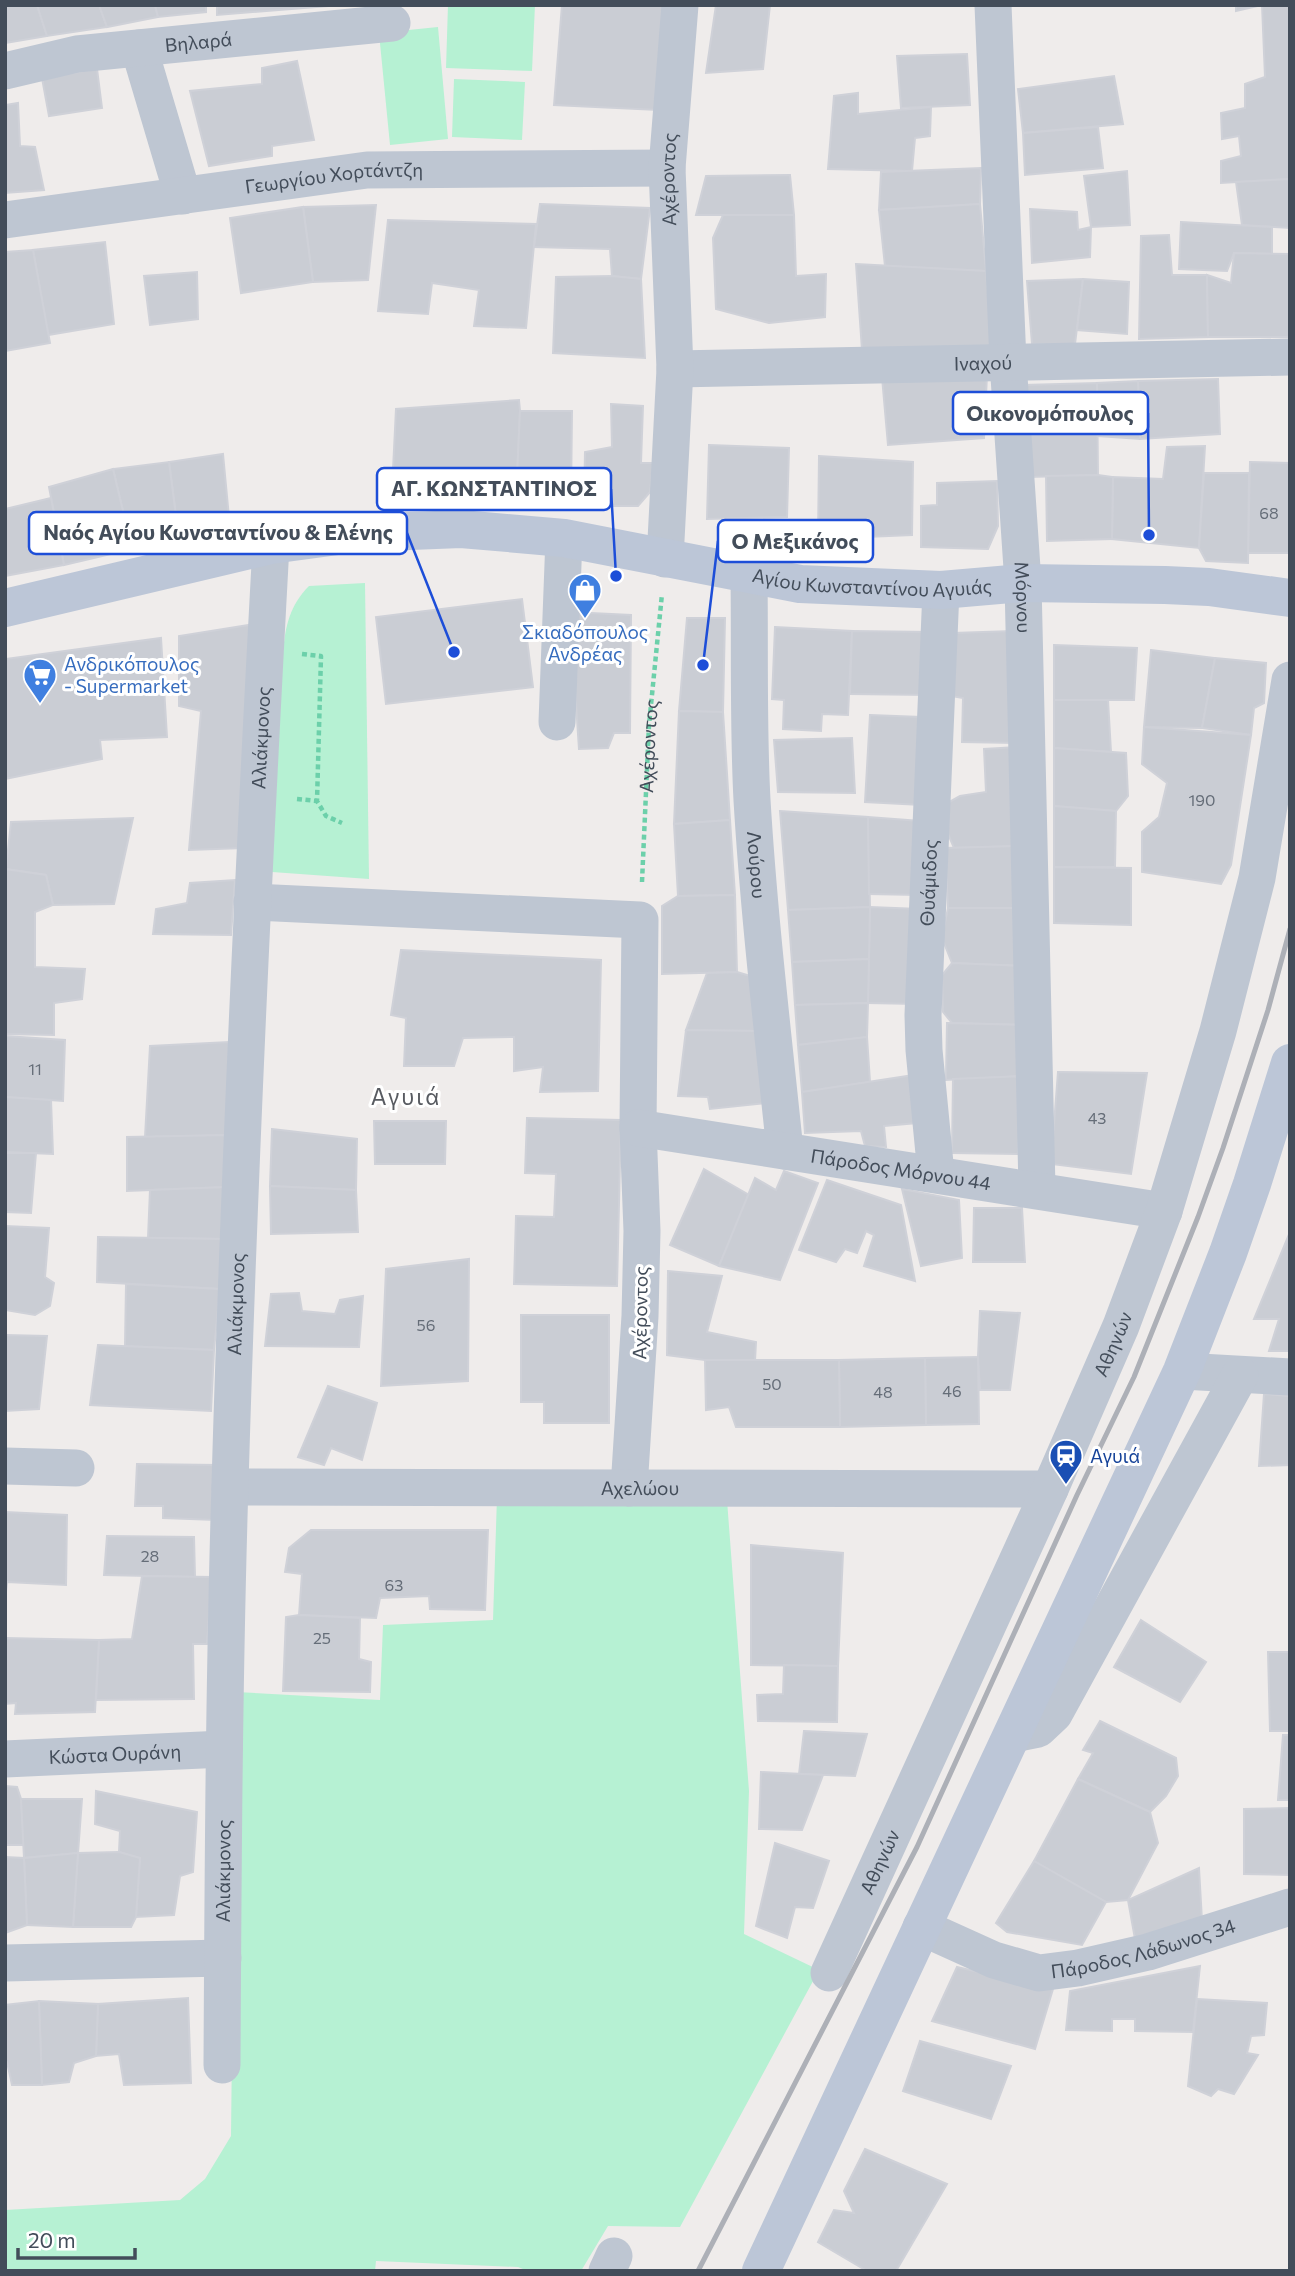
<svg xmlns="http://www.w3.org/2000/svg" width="1295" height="2276" font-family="Commissioner,sans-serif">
<rect width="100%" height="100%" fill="#efeceb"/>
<g fill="#b6f1d3">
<path d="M448,5H535L532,71L446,68Z"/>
<path d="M438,27L448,139L390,145L379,33Z"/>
<path d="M454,79L525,82L522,140L452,137Z"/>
<path d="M365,583L369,879L272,872L283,653C285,626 290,605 309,586Z"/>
<path d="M497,1497L727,1500L749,1791L744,1934L819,1970L680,2227L608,2226L581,2271H528L518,2267L376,2261L375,2271H5V2210L180,2200L205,2179L231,2136L236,1692L380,1700L383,1625L493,1620Z"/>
</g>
<g fill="#cacdd4" stroke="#cfd1d8" stroke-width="2">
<path d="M5,5H37L47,36L5,43Z"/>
<path d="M37,5H99L107,27L47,36Z"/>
<path d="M99,5H155L158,17L107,27Z"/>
<path d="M155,5H206V12L158,17Z"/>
<path d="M217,5H328V6L217,15Z"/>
<path d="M562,5H664L658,110L554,105Z"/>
<path d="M716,5H770L763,69L706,73Z"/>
<path d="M1236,5H1290V179L1221,183V161L1241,156L1239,136L1222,139L1221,113L1245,108V84L1265,77L1262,5L1236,11Z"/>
<path d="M967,54L970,105L901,108L897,56Z"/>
<path d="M297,61L314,140L272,146V156L209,166L190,91L262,84V68Z"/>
<path d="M97,69L102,108L49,116L42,78Z"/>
<path d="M1114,76L1123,124L1023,133L1018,89Z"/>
<path d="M858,93V114L931,107L930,136L915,138L912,171L828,169L834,96Z"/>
<path d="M18,103L20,146L35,147L44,190L5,193V105Z"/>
<path d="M1098,127L1103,168L1025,175L1023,133Z"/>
<path d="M981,168L980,204L879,210L881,172Z"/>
<path d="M1127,171L1130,225L1091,227L1084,176Z"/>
<path d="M790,175L794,215H696L706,176Z"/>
<path d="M1290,179V228L1242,225L1236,182Z"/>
<path d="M540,204L650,208L641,279L612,276L610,249L534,247Z"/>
<path d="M980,204L986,271L885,266L879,210Z"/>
<path d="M376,205L368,280L313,282L303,207Z"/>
<path d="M303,207L313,282L241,293L230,218Z"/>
<path d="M1030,209L1077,212L1078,230L1091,227L1090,257L1032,263Z"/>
<path d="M723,215H794L796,276L826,274L825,317L769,323L716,309L713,238Z"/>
<path d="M388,220L536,224L526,328L474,326L479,290L432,283L428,314L378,311Z"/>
<path d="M1181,222L1272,227V254L1234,253L1227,271L1179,269Z"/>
<path d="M1169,235L1172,275H1207L1208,337L1139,339L1141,236Z"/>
<path d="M105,242L114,324L48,335L33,250Z"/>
<path d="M33,250L50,343L5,351V252Z"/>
<path d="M1234,253L1290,254V337H1208L1207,275L1231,283Z"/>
<path d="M856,264L986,271L992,347L862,350Z"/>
<path d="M197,272L198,319L150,325L144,276Z"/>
<path d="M612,276L641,279L645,358L553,353L556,277Z"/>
<path d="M1083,279L1075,344H1032L1027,281Z"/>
<path d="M1083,279L1129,282L1127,334L1077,330Z"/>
<path d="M987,375L984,438L888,445L882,377Z"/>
<path d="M1218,379L1220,434L1140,439L1138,381Z"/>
<path d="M1138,381L1140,439L1098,436L1097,383Z"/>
<path d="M1097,383L1098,475L1029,477L1023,385Z"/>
<path d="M519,400L520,411L516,499L447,483L392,490L396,409Z"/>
<path d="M611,404L643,406L641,463H653L650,492L638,506H584L585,452L612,447Z"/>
<path d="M520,411H572L571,499H516Z"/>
<path d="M709,445L789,448L787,517L707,519Z"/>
<path d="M1205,446L1199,548L1112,539L1113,477L1163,479L1167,447Z"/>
<path d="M223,454L230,528L179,539L169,462Z"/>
<path d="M819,456L913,462L912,535L818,539Z"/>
<path d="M169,462L179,539L132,549L113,469Z"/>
<path d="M1250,462L1290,463V553H1248Z"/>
<path d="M113,469L132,549L64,565L49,487Z"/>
<path d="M1204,473H1249L1248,563L1206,561L1199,548Z"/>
<path d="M1098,475L1113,477L1112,539L1047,541L1046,476Z"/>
<path d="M997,481L998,526L988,549L921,547V506L937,505V483Z"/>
<path d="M51,498L64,565L5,576V509Z"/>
<path d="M522,599L533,687L386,704L376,617Z"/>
<path d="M570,612L631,615L630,733H614L608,748L579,749Z"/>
<path d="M687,618H725L723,712L679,711Z"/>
<path d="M255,624L244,848L189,850L201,711L179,706V636Z"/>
<path d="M775,627L852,631L848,715L822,714L821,731L783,729L784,700L772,699Z"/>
<path d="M852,631L931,632L930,695L850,694Z"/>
<path d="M1013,631L1015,743L962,742L963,698L951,696L953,633Z"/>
<path d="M161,638L167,737L100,740L102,759L5,779V659Z"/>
<path d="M1054,645L1137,648L1134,700H1054Z"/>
<path d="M1151,650L1215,658L1202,728L1144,727Z"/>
<path d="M1215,658L1266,663L1264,703L1254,708L1251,735L1202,728Z"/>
<path d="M1054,700H1108L1111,752L1054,748Z"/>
<path d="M679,711L723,712L730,820L674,824Z"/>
<path d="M870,715L921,717V805L865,802Z"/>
<path d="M1144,727L1251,735L1231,865L1221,884L1142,872V832L1159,817L1167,783L1142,764Z"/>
<path d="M852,738L855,793L778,792L774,740Z"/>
<path d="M1017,747L1021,846L954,848L948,834L949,802L960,796L986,792L984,749Z"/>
<path d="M1054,748L1126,753L1128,796L1116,811L1054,806Z"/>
<path d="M1054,806L1116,811L1115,867H1054Z"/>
<path d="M780,811L868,817L870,907L788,910Z"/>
<path d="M868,817L920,821L918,895L869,894Z"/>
<path d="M133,818L114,904L53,905L46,875L6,869L11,822Z"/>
<path d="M730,820L735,895L678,896L674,824Z"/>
<path d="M1021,846L1023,908H948L945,848Z"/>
<path d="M1054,867L1131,868V925L1054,923Z"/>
<path d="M5,869L46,875L53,905L35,912V967L85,969L82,999L54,1003V1035L5,1034Z"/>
<path d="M235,880L231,935L153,934L156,909L187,903L190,883Z"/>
<path d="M735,895L737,972L662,974V906L678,896Z"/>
<path d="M870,907L919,909L917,1004L868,1003Z"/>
<path d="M870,907L869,959L792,962L788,910Z"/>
<path d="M948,908H1023L1025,966L952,963L942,938Z"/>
<path d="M401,950L601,960L598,1091L540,1092L543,1067L514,1071V1037L463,1038L454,1066H404L406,1018L391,1015Z"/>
<path d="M869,959L868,1003L795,1005L792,962Z"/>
<path d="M952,963L1025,966V1025L952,1023L943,1012L942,975Z"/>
<path d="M737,972L757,978L760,1031L686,1030L707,973Z"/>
<path d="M868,1003L867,1037L798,1045L795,1005Z"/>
<path d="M947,1023L1025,1025L1022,1076L946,1080Z"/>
<path d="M686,1030L760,1031L767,1103L710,1109L708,1097L678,1096Z"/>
<path d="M5,1036L65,1040L63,1101L5,1097Z"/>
<path d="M867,1037L870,1082L802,1092L798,1045Z"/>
<path d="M229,1042V1135L145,1137L150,1046Z"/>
<path d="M1058,1072L1147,1073L1131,1174L1051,1164Z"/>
<path d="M914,1075L917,1123L884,1126L886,1147L865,1146L861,1131L805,1133L802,1092Z"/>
<path d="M1022,1076L1018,1154L952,1153L953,1079Z"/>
<path d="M5,1097L51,1100L53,1154L5,1152Z"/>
<path d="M527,1118L621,1120L617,1286L514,1284L516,1216L554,1217L556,1174L525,1173Z"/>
<path d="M374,1121H446L445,1164H375Z"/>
<path d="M272,1129L357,1139L356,1190L270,1186Z"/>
<path d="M229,1135L227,1187L127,1191V1137Z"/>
<path d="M5,1153H36L31,1213L5,1212Z"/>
<path d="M704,1169L749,1195L719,1266L670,1245Z"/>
<path d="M784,1171L818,1183L780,1280L719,1266L755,1178L776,1190Z"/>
<path d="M827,1180L901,1205L915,1281L864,1266L874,1235L866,1231L857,1253L845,1249L836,1262L799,1250Z"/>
<path d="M270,1186L356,1190L358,1232L271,1234Z"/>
<path d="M227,1187L224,1239L148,1238L150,1190Z"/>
<path d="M902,1189L959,1200L962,1258L921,1266Z"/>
<path d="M974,1208H1022L1025,1262H973Z"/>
<path d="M5,1226L49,1228L45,1277L54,1283L50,1306L35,1315L5,1310Z"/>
<path d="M1290,1232V1351H1269L1279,1319H1254Z"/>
<path d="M98,1237L224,1239L220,1289L97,1282Z"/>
<path d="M469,1259L468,1381L381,1386L386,1269Z"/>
<path d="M668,1271L722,1276L707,1332L756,1342L755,1361L705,1360L667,1355Z"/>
<path d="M126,1284L220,1289L214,1350L125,1346Z"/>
<path d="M299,1293L302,1311L335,1314L340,1300L363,1296L359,1347L265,1346L271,1294Z"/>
<path d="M980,1311L1020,1313L1010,1390H980L978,1357Z"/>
<path d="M521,1315H609V1423H544V1402H521Z"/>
<path d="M5,1335L47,1336L39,1409L5,1411Z"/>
<path d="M98,1345L214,1350L211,1411L90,1405Z"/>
<path d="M978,1357L979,1424L926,1425L925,1358Z"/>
<path d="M925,1358L926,1425L840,1427L839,1360Z"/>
<path d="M705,1360H839L840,1427H736L729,1407L706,1410Z"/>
<path d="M328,1386L377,1403L362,1460L331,1448L324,1465L298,1457Z"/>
<path d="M1264,1394L1290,1396V1465L1259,1466Z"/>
<path d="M137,1464L218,1465L216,1520L163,1518V1506H135Z"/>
<path d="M5,1512L67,1515L66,1585L7,1582L5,1601Z"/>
<path d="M311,1530H488L485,1610L430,1609L429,1596L380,1598L376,1618L299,1615L302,1574L285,1572L289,1548Z"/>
<path d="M107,1536L194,1537L195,1577L104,1575Z"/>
<path d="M751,1545L843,1553L838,1666L751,1665Z"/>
<path d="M142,1576L212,1577L207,1644H193L194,1699L96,1700L99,1640L132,1639Z"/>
<path d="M299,1615L360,1618L359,1659L371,1662L370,1692L283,1691L286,1617Z"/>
<path d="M1141,1620L1206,1662L1180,1702L1114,1667Z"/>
<path d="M5,1638L99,1640L95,1712L15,1714L16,1703L5,1704Z"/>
<path d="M1268,1652H1290V1731H1270Z"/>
<path d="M784,1665L838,1666L837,1722L758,1721L757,1695L783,1694Z"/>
<path d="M1100,1721L1176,1758L1178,1776L1166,1796L1150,1812L1078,1779L1093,1753L1083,1750Z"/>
<path d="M804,1731L867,1734L855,1776L799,1774Z"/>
<path d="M1283,1735H1290V1800H1278Z"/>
<path d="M761,1772L823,1775L802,1830L759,1829Z"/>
<path d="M1078,1779L1150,1812L1158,1843L1128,1900L1106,1902L1034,1861Z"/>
<path d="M5,1786L17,1787L21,1799L24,1845H5Z"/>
<path d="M96,1791L197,1812L193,1872L180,1876L174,1915L136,1917L140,1858L119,1852L120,1831L95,1824Z"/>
<path d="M21,1799H82L78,1853L24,1858Z"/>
<path d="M1290,1808V1875L1244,1874V1809Z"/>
<path d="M775,1843L829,1861L813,1908L795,1907L787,1938L756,1926Z"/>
<path d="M119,1852L140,1858L136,1917L131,1927H73L78,1853Z"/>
<path d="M78,1853L73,1927L27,1925L24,1858Z"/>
<path d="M5,1857L24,1858L27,1925L5,1933Z"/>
<path d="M1034,1861L1106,1902L1082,1945L1007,1932L996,1923Z"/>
<path d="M1199,1868L1202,1921L1135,1939L1128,1900Z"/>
<path d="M1200,1966L1193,2032L1135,2031V2019H1112V2031L1066,2030L1070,1991Z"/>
<path d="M957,1967L1053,1989L1035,2049L932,2021Z"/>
<path d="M188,1998L191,2083L124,2085L119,2054L96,2056L98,2004Z"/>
<path d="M1197,1999L1267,2003L1264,2035L1251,2036L1247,2053L1258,2055L1234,2094L1218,2089L1211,2096L1188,2086Z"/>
<path d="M39,2001L98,2004L96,2056L74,2063L69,2082L42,2085Z"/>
<path d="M39,2001L42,2085H12L7,2062H5V2005Z"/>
<path d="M920,2041L1011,2066L991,2119L903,2091Z"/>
<path d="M865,2149L947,2184L896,2271H867L818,2242L834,2210L854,2213L844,2191Z"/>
</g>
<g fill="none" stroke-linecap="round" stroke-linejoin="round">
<g stroke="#6cd0aa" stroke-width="4.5" stroke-dasharray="5 3.5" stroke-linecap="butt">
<path d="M302,654L321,656L317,801L326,816L342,823"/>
<path d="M297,799L317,801"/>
<path id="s1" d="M642,882L649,725L662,594"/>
</g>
<g stroke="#bec6d2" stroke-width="37">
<path id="s2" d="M993,5L1008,362L1023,583L1037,1189"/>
<path d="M139,48L183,196"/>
<path id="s3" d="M5,71L77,54L392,23"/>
<path id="s4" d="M5,220L367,170L667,168"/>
<path id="s5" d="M675,369L1290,357"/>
<path id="s6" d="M665,559L675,369L667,168L680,5"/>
<path id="s7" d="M749,576C750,651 748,725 752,800C759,917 773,1034 785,1151"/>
<path d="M557,722L564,538"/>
<path d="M252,902L640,920L638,1128L642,1231L640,1316L629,1488"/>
<path id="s8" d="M638,1128L1164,1211"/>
<path id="s9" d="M936,1174L924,1050L923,1015L941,590"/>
<path d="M1182,1371L1290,1377"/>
<path d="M5,1466L76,1468"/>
<path id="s10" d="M230,1487L1050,1489"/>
<path d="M1013,1734L1038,1729L1054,1714L1240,1375"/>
<path id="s11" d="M5,1759L224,1749"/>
<path id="s12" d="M921,1927L994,1960L1039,1973L1078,1968L1148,1952L1290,1907"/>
<path d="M5,1963L223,1958"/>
<path id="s13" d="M829,1973L1050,1489L1121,1326L1164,1211L1218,1031L1257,878L1290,680"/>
<path id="s14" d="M222,2065C223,1871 224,1678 230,1484C239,1171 254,858 271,545"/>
<path d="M607,2271L614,2256"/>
</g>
<g stroke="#bcc6d7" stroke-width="38">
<path id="s15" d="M5,608L271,545L360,533L461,529L564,538L800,584L941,590L1023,583L1165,585L1209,587L1290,598"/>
<path d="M761,2271L1182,1371L1228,1253L1252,1184L1290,1063"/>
</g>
<path stroke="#adb0b7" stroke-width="5" d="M698,2271L917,1847L1077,1495L1134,1377L1198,1217L1223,1148L1268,1010L1290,929"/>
</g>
<defs>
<symbol id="shop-pin" viewBox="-11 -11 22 30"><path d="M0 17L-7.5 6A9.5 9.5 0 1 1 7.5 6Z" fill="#3f7fe0" stroke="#fff"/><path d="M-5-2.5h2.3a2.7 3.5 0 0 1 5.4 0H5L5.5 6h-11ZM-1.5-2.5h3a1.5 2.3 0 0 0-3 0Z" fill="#fff"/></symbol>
<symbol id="supermarket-pin" viewBox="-11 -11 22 30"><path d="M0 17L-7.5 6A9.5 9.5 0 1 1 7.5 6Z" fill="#3f7fe0" stroke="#fff"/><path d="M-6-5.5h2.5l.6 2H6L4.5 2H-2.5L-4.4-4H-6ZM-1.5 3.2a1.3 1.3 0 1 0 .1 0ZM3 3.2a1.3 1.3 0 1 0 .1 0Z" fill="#fff"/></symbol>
<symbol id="station-pin" viewBox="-11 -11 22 30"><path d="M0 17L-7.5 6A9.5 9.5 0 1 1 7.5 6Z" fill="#1a4fb4" stroke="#fff"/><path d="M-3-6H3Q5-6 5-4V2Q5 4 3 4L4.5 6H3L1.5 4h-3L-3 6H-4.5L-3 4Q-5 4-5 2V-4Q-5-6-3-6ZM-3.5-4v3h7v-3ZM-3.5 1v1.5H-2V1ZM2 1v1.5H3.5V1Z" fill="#fff"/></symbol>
</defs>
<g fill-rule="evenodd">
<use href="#shop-pin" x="566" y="571" width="38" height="52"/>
<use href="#supermarket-pin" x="21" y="656" width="38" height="52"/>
<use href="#station-pin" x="1047" y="1437" width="38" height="52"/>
</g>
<g text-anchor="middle" stroke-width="6" stroke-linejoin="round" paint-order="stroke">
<g font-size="16" fill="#656d78">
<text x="1269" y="519">68</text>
<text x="1202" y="806">190</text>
<text x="35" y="1075">11</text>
<text x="1097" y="1124">43</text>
<text x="426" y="1331">56</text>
<text x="772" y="1390">50</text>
<text x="952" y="1397">46</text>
<text x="883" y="1398">48</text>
<text x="150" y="1562">28</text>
<text x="394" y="1591">63</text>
<text x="322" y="1644">25</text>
</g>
<g font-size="19" fill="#434d5a" stroke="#fff">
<text dy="7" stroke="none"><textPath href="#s3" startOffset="196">Βηλαρά</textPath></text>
<text dy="7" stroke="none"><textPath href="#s4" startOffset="332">Γεωργίου Χορτάντζη</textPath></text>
<text dy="7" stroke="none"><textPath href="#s6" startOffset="380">Αχέροντος</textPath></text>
<text dy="7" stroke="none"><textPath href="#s5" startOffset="308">Ιναχού</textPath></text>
<text dy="7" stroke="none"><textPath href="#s15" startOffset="880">Αγίου Κωνσταντίνου Αγυιάς</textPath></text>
<text dy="7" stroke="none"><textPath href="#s2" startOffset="593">Μόρνου</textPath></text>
<text dy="7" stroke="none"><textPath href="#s14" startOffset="1328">Αλιάκμονος</textPath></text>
<text dy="7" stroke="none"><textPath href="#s1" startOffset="136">Αχέροντος</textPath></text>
<text dy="7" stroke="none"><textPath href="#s7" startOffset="289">Λούρου</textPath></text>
<text dy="7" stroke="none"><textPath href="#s9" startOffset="292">Θυάμιδος</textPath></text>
<text dy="7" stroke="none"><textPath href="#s8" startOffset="266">Πάροδος Μόρνου 44</textPath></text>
<text dy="7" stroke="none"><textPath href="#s14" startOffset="761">Αλιάκμονος</textPath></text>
<text transform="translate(640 1313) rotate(-89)" y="7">Αχέροντος</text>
<text dy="7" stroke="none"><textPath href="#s13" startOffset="690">Αθηνών</textPath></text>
<text dy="7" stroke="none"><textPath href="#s10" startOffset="410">Αχελώου</textPath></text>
<text dy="7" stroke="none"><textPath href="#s11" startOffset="110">Κώστα Ουράνη</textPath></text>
<text dy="7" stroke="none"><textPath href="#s13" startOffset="122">Αθηνών</textPath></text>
<text dy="7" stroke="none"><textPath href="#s14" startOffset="194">Αλιάκμονος</textPath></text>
<text dy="7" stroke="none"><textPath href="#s12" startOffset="234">Πάροδος Λάδωνος 34</textPath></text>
</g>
<g font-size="19" fill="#366cbe" stroke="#fff">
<text x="585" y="639">Σκιαδόπουλος<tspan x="585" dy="22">Ανδρέας</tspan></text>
<text x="64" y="671" text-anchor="start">Ανδρικόπουλος<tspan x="64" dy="22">- Supermarket</tspan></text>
</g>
<g font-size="19" fill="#164399" stroke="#fff" text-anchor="start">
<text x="1090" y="1463">Αγυιά</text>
</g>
<g font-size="23" letter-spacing="2" fill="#585b61" stroke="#fff">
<text x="406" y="1105">Αγυιά</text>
</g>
</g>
<path fill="none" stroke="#1d4ed8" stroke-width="2.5" d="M1149 535L1148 413M616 576L611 489M454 652L407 533M703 665L718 541"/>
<g fill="#1d4ed8" stroke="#fff" stroke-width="2.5">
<circle cx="1149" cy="535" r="7"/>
<circle cx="616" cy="576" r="7"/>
<circle cx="454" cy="652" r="7"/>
<circle cx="703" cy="665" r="7"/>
</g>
<g fill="#fff" stroke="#1d4ed8" stroke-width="2.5">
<rect x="953" y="392" width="195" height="42" rx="7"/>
<rect x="377" y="468" width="234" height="42" rx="7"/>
<rect x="29" y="512" width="378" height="42" rx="7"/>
<rect x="718" y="520" width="155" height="42" rx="7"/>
</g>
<g font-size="21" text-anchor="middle" font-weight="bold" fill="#434d5a">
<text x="1050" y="421">Οικονομόπουλος</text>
<text x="494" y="496">ΑΓ. ΚΩΝΣΤΑΝΤΙΝΟΣ</text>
<text x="218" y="540">Ναός Αγίου Κωνσταντίνου &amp; Ελένης</text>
<text x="795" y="549">Ο Μεξικάνος</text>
</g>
<rect width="1295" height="2276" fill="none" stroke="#434d5a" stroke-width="14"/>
<path d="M18 2248v10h117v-10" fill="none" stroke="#434d5a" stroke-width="3.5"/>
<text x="28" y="2248" font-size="21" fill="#434d5a" stroke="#ffffff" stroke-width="5" paint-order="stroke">20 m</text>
</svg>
